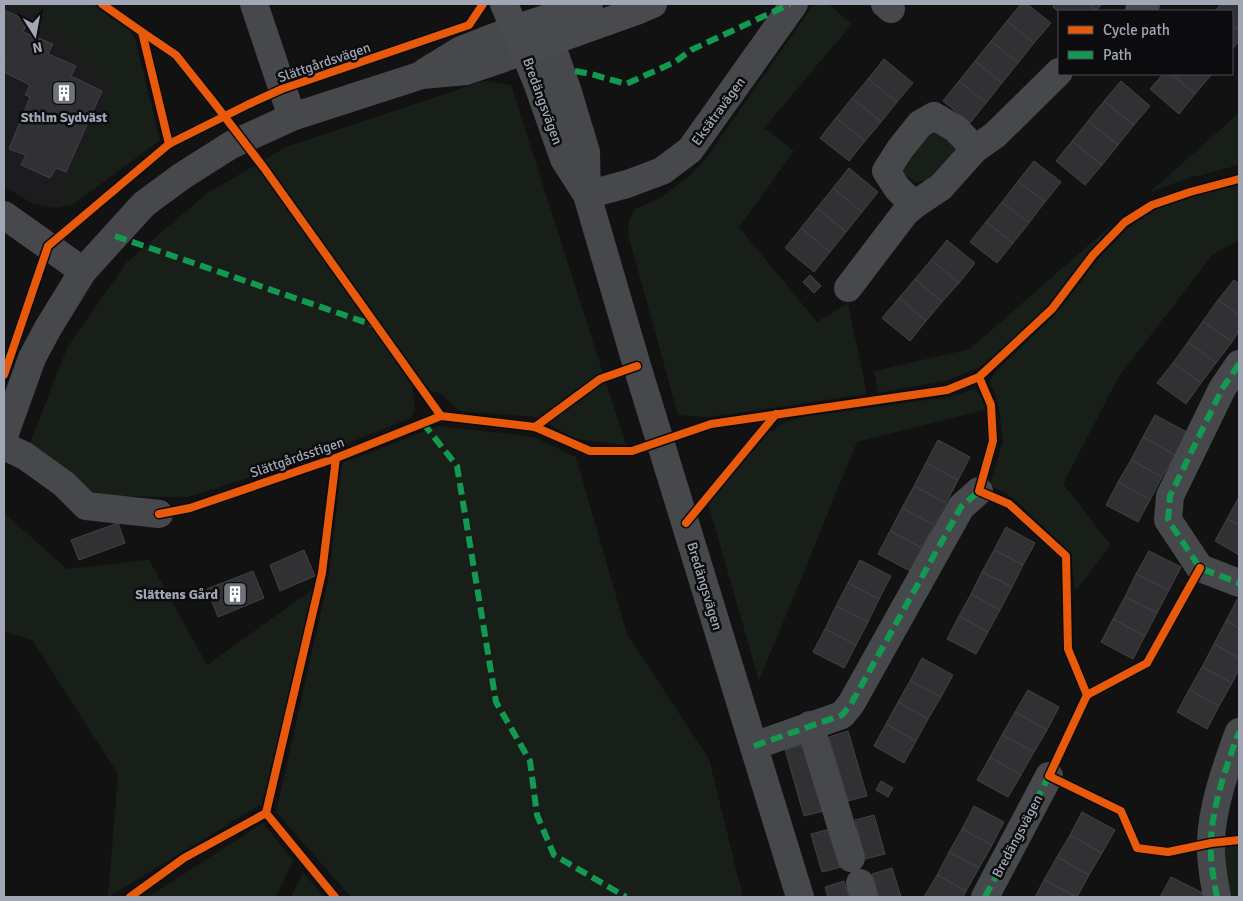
<svg xmlns="http://www.w3.org/2000/svg" width="1243" height="901" font-family="Signika,sans-serif">
<rect width="100%" height="100%" fill="#121212"/>
<path fill="#1c1c1e" d="M4,4H23L112,86L55,208L33,204L4,186Z"/>
<g fill="#181f19">
<path d="M23,4H92L130,31L135,39L160,140L74,204L55,208L111,86Z"/>
<path d="M814,4H828L852,24L764,128L794,151L739,227L817,322L848,303L867,394L708,417L678,415L628,234L629,221L635,209L660,198L689,176L707,157Z"/>
<path d="M484,81L511,85L626,445L575,439L536,417L459,411L440,393L412,388L415,410L411,418L311,458L188,497L90,496L30,443L67,348L127,262L206,194L286,147Z"/>
<path d="M1239,113V165L1185,179L1149,193Z"/>
<path d="M927,124L953,134L959,154L936,179L915,182L901,172Z"/>
<path d="M1239,180V240L1212,255L1118,378L1063,484L1111,545L1075,591L1071,553L1012,497L990,485L1003,441L999,407L990,380L999,368L1056,314L1099,258L1128,228L1155,210L1190,192Z"/>
<path d="M1114,223L1047,306L1000,350L978,368L948,380L878,393L874,371L970,349Z"/>
<path d="M975,389L982,398L985,410L857,442L759,681L708,503L767,434L783,423L801,417L949,397Z"/>
<path d="M438,426L534,437L576,457L627,634L709,759L743,897H351L276,812L329,576L342,463Z"/>
<path d="M4,513L67,569L149,560L207,665L316,587L262,804L108,897L118,774L32,640L4,632Z"/>
<path d="M263,823L293,860L276,897H148Z"/>
<path d="M1239,846V897H1230L1221,847Z"/>
<path d="M303,872L324,897H291Z"/>
</g>
<g fill="#313133" stroke="#404246">
<path d="M1021,4H1027L1051,23L1034,43L1007,21Z"/>
<path d="M1055,4H1089L1097,10L1059,12L1053,7Z"/>
<path d="M1089,4H1102L1097,10Z"/>
<path d="M1221,4H1239V31L1232,24V11H1215Z"/>
<path d="M4,10L28,21L23,32L53,44L48,54L76,66L71,76L102,91L66,172L56,168L50,178L21,165L26,155L9,149L30,97L25,95L30,85L4,72L5,60L4,59Z"/>
<path d="M1007,21L1034,43L1018,63L991,41Z"/>
<path d="M1232,24L1239,31V41L1232,50Z"/>
<path d="M991,41L1018,63L1002,83L975,61Z"/>
<path d="M884,59L913,83L897,102L868,79Z"/>
<path d="M975,61L1002,83L986,103L959,81Z"/>
<path d="M1163,74H1171L1195,94L1179,114L1150,89Z"/>
<path d="M1171,74H1212L1195,94Z"/>
<path d="M868,79L897,102L881,122L852,98Z"/>
<path d="M959,81L986,103L970,123L943,101Z"/>
<path d="M1121,81L1150,106L1134,125L1104,101Z"/>
<path d="M852,98L881,122L865,141L836,118Z"/>
<path d="M1104,101L1134,125L1118,145L1088,121Z"/>
<path d="M836,118L865,141L849,161L820,138Z"/>
<path d="M1088,121L1118,145L1102,165L1072,141Z"/>
<path d="M1072,141L1102,165L1085,185L1056,161Z"/>
<path d="M1034,161L1061,182L1045,202L1018,181Z"/>
<path d="M849,168L878,192L862,212L833,188Z"/>
<path d="M1018,181L1045,202L1029,223L1002,202Z"/>
<path d="M833,188L862,212L846,232L817,208Z"/>
<path d="M1002,202L1029,223L1013,243L986,222Z"/>
<path d="M817,208L846,232L830,252L801,228Z"/>
<path d="M986,222L1013,243L997,263L970,242Z"/>
<path d="M801,228L830,252L814,272L785,248Z"/>
<path d="M947,240L975,263L959,283L931,260Z"/>
<path d="M931,260L959,283L942,302L915,279Z"/>
<path d="M810,275L821,286L814,293L803,282Z"/>
<path d="M915,279L942,302L926,321L899,298Z"/>
<path d="M1234,280L1239,284V315L1218,300Z"/>
<path d="M899,298L926,321L910,341L882,318Z"/>
<path d="M1218,300L1239,315V331L1232,342L1203,321Z"/>
<path d="M1203,321L1232,342L1216,363L1188,342Z"/>
<path d="M1188,342L1216,363L1201,383L1173,363Z"/>
<path d="M1173,363L1201,383L1186,404L1157,383Z"/>
<path d="M1155,415L1187,432L1175,455L1143,437Z"/>
<path d="M1143,437L1175,455L1162,477L1131,460Z"/>
<path d="M938,440L970,457L958,480L926,463Z"/>
<path d="M1131,460L1162,477L1150,500L1118,482Z"/>
<path d="M926,463L958,480L946,503L914,486Z"/>
<path d="M1118,482L1150,500L1138,522L1106,505Z"/>
<path d="M914,486L946,503L934,525L902,508Z"/>
<path d="M1239,497V525L1227,519Z"/>
<path d="M902,508L934,525L922,548L890,531Z"/>
<path d="M1227,519L1239,525V555L1215,541Z"/>
<path d="M118,523L125,543L79,560L71,540Z"/>
<path d="M1006,527L1035,543L1023,565L994,550Z"/>
<path d="M890,531L922,548L910,571L878,554Z"/>
<path d="M304,550L315,576L280,591L270,565Z"/>
<path d="M994,550L1023,565L1012,587L982,572Z"/>
<path d="M1149,551L1181,567L1169,590L1136,574Z"/>
<path d="M860,560L891,576L879,599L848,583Z"/>
<path d="M253,571L264,598L218,617L207,589Z"/>
<path d="M982,572L1012,587L1000,610L971,594Z"/>
<path d="M1136,574L1169,590L1157,613L1125,597Z"/>
<path d="M848,583L879,599L868,622L836,606Z"/>
<path d="M971,594L1000,610L988,632L959,616Z"/>
<path d="M1125,597L1157,613L1145,636L1113,619Z"/>
<path d="M1238,598L1239,599V628L1226,621Z"/>
<path d="M836,606L868,622L856,645L825,629Z"/>
<path d="M959,616L988,632L976,654L947,639Z"/>
<path d="M1113,619L1145,636L1133,659L1101,642Z"/>
<path d="M1226,621L1239,628V658L1214,644Z"/>
<path d="M825,629L856,645L844,668L813,652Z"/>
<path d="M1214,644L1239,658V669L1232,683L1202,667Z"/>
<path d="M922,658L953,675L941,697L910,681Z"/>
<path d="M1202,667L1232,683L1219,706L1189,690Z"/>
<path d="M910,681L941,697L928,719L898,702Z"/>
<path d="M1028,690L1059,707L1047,730L1015,712Z"/>
<path d="M1189,690L1219,706L1207,729L1177,712Z"/>
<path d="M898,702L928,719L916,741L886,724Z"/>
<path d="M1015,712L1047,730L1034,752L1002,735Z"/>
<path d="M886,724L916,741L904,763L874,746Z"/>
<path d="M848,731L867,796L848,801L829,737Z"/>
<path d="M1002,735L1034,752L1021,775L990,757Z"/>
<path d="M804,744L824,811L804,816L785,749Z"/>
<path d="M990,757L1021,775L1008,797L977,780Z"/>
<path d="M881,781L893,788L888,797L876,790Z"/>
<path d="M974,806L1004,822L992,845L962,829Z"/>
<path d="M1082,812L1115,830L1102,853L1070,835Z"/>
<path d="M874,815L885,854L865,859L855,820Z"/>
<path d="M830,829L841,867L822,872L811,834Z"/>
<path d="M962,829L992,845L979,868L949,852Z"/>
<path d="M1070,835L1102,853L1089,875L1057,857Z"/>
<path d="M949,852L979,868L966,891L937,875Z"/>
<path d="M1057,857L1089,875L1077,897L1044,880Z"/>
<path d="M892,868L901,897H879L872,874Z"/>
<path d="M937,875L966,891L963,897H924Z"/>
<path d="M1171,877L1203,893L1200,897H1160Z"/>
<path d="M1044,880L1076,897H1035Z"/>
<path d="M844,881L849,897H828L825,887Z"/>
</g>
<g fill="none" stroke-linecap="round" stroke-linejoin="round">
<g stroke="#46484b" stroke-width="28">
<path d="M254,4L292,117"/>
<path d="M885,4L891,9"/>
<path d="M1139,11L1146,4"/>
<path d="M550,41L567,89L586,152L587,195L637,366L800,897"/>
<path d="M425,72L461,50L515,29"/>
<path d="M975,149L956,129L934,116L920,124L900,149L886,171L897,188L914,205L941,187L975,149L995,135L1059,72"/>
<path d="M587,195L627,184L662,171L690,150L794,4"/>
<path d="M4,215L83,271"/>
<path d="M848,288L905,213L914,205"/>
<path d="M1239,364L1222,389L1170,496L1168,520L1200,568L1239,583"/>
<path d="M4,436L32,358L48,328L83,271L144,204L182,176L231,145L292,117L422,75L466,71L524,51L538,85L564,159L587,195"/>
<path d="M4,446L25,456L64,484L86,506L159,514"/>
<path d="M810,725L851,858"/>
<path d="M754,746L842,715L851,704L961,507L979,491"/>
<path d="M860,883L864,897"/>
<path d="M985,897L1049,776"/>
<path d="M1217,897C1214,880 1210,861 1211,844C1211,809 1227,764 1239,732"/>
</g>
<g stroke="#494a4d" stroke-width="28">
<path d="M504,4L524,51L639,10L653,4"/>
<path d="M515,29L589,4"/>
</g>
<g stroke="#139951" stroke-width="6" stroke-dasharray="12 6" stroke-linecap="butt">
<path d="M575,71L591,74L626,84L675,62L691,50L790,4"/>
<path d="M115,236L376,326"/>
<path d="M1239,364L1222,389L1170,496L1168,520L1200,568L1239,583"/>
<path d="M423,423L457,466L496,702L530,761L537,815L554,855L626,897"/>
<path d="M754,746L842,715L851,704L961,507L979,491"/>
<path d="M985,897L1049,776"/>
<path d="M1217,897C1214,880 1210,861 1211,844C1211,809 1227,764 1239,732"/>
</g>
<defs>
<g id="cycleway">
<path d="M102,4L142,32L169,144"/>
<path d="M142,32L176,55L215,104L264,168L441,416L535,427L590,451H632L711,424L947,390L979,377L1052,309L1093,255L1125,222L1152,205L1190,192L1239,179"/>
<path d="M4,375L48,246L169,144L249,104L282,89L469,25L483,4"/>
<path d="M979,377L991,405L993,441L979,491L1009,504L1066,556L1068,649L1087,695L1049,776L1121,811L1137,848L1168,852L1211,843L1239,840"/>
<path d="M535,427L600,379L637,366"/>
<path d="M159,514L190,508L336,458L441,416"/>
<path d="M686,523L776,414"/>
<path d="M1087,695L1147,663L1200,568"/>
<path d="M130,897L184,858L266,813"/>
<path d="M335,897L266,813L322,573L336,458"/>
</g>
</defs>
<use href="#cycleway" stroke="#0c0c0e" stroke-width="11"/>
<use href="#cycleway" stroke="#e8590c" stroke-width="8"/>
</g>
<defs>
<symbol id="building-square" viewBox="-11 -11 22 22"><rect x="-9" y="-9" width="18" height="18" rx="4" fill="#6f737c" stroke="#0c0c0e"/><path d="M-4-6H4V6H1V3H-1V6H-4ZM-2.5-4.3h1.7v1.8h-1.7ZM.8-4.3h1.7v1.8H.8ZM-2.5-1h1.7V.8h-1.7ZM.8-1h1.7V.8H.8Z" fill="#fff"/></symbol>
</defs>
<g fill-rule="evenodd">
<use href="#building-square" x="50" y="79" width="28" height="28"/>
<use href="#building-square" x="221" y="580" width="28" height="28"/>
</g>
<g text-anchor="middle" stroke-width="5" stroke-linejoin="round" paint-order="stroke">
<g font-size="14" fill="#a1a7b5" stroke="#0c0c0e">
<text transform="translate(324 62) rotate(-19)" y="5">Slättgårdsvägen</text>
<text transform="translate(543 101) rotate(70)" y="5">Bredängsvägen</text>
<text transform="translate(718 111) rotate(-54)" y="5">Eksätravägen</text>
<text transform="translate(297 457) rotate(-19)" y="5">Slättgårdsstigen</text>
<text transform="translate(705 586) rotate(73)" y="5">Bredängsvägen</text>
<text transform="translate(1017 836) rotate(-62)" y="5">Bredängsvägen</text>
</g>
<g font-size="14" font-weight="bold" fill="#a1a7b5" stroke="#0c0c0e">
<text x="64" y="122">Sthlm Sydväst</text>
<text x="218" y="599" text-anchor="end">Slättens Gård</text>
</g>
</g>
<rect width="1243" height="901" fill="none" stroke="#a1a7b5" stroke-width="10"/>
<rect x="1058" y="10" width="175" height="65" fill="#0c0c0e" stroke="#484a51"/>
<rect x="1068" y="26" width="25" height="8" fill="#e8590c" stroke="#484a51"/>
<text x="1103" y="35" font-size="15" fill="#a1a7b5">Cycle path</text>
<rect x="1068" y="51" width="25" height="8" fill="#139951" stroke="#484a51"/>
<text x="1103" y="60" font-size="15" fill="#a1a7b5">Path</text>
<g transform="translate(35 35) rotate(169)" stroke="#0c0c0e" stroke-width="4" paint-order="stroke">
<path d="M0-4L9 19L0 12L-9 19Z" fill="#a1a7b5"/>
<text y="-8" font-size="14" font-weight="bold" text-anchor="middle" fill="#a1a7b5">N</text>
</g>
</svg>
